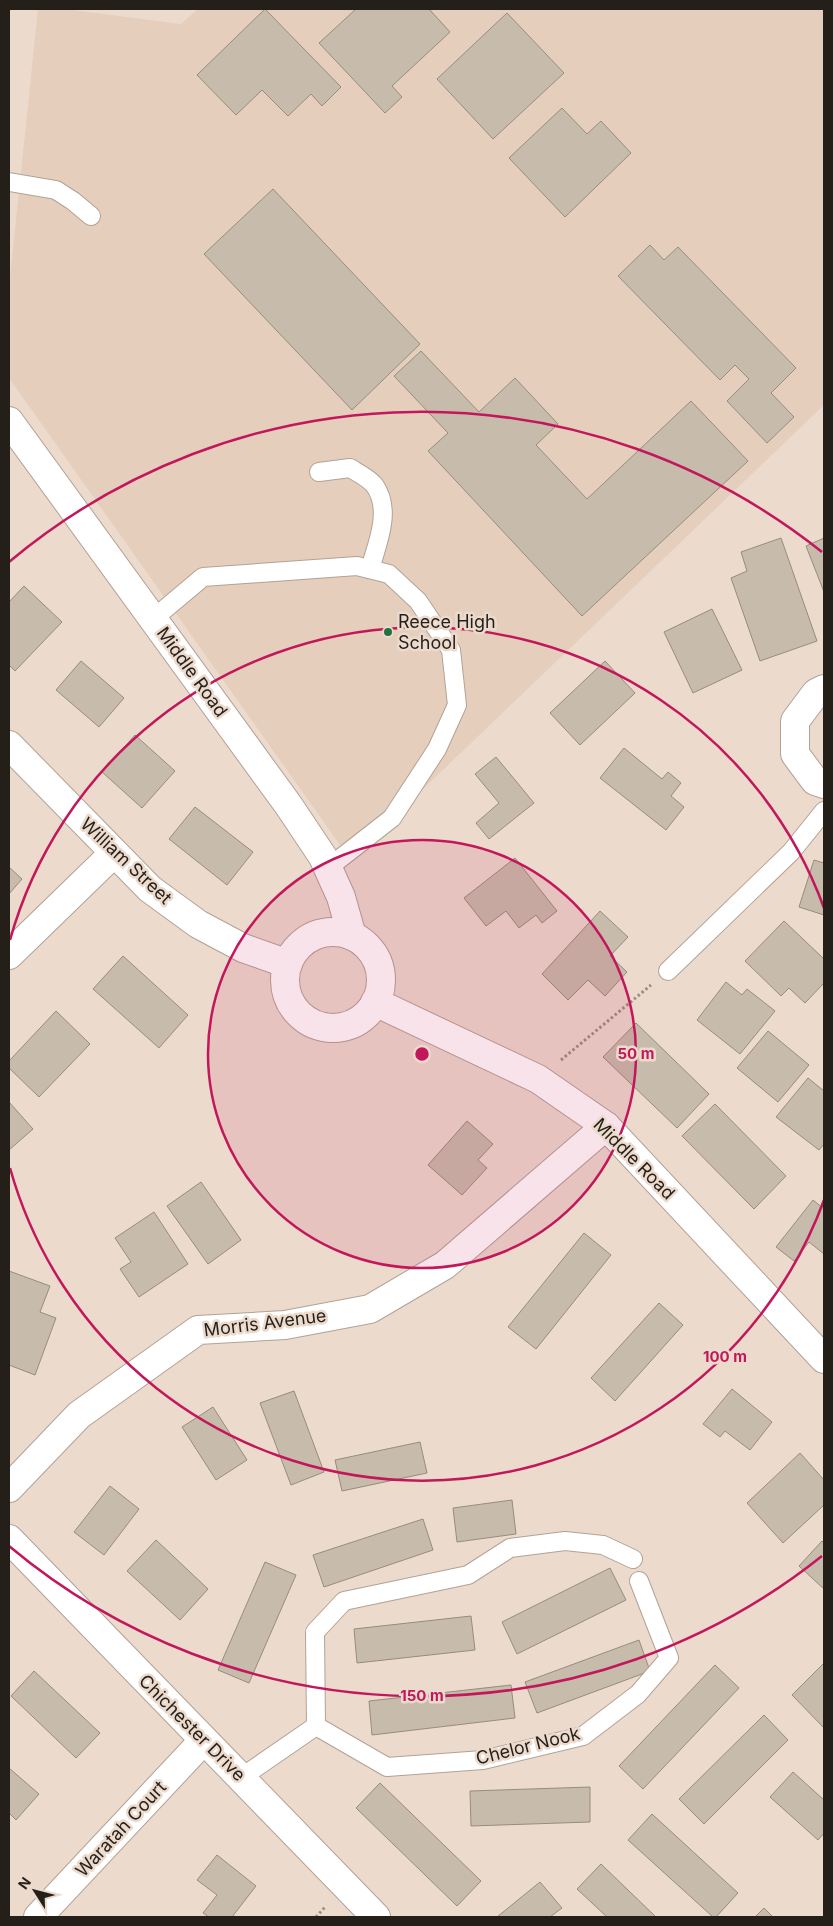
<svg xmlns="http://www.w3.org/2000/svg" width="833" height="1926" font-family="Inter,sans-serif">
<rect width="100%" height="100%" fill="#ecdbcd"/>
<path fill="#e5cebc" d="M38,9H65L181,24L198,9H824V405L350,859L9,378V287Z"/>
<g fill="#c7bcab" stroke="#978c7c">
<path d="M265,9L341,87L322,106L311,94L288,116L262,90L236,115L197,75Z"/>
<path d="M356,9H429L450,32L392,86L402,97L385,113L319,43Z"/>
<path d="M507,13L564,73L493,139L437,79Z"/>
<path d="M562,108L587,134L601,121L631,153L565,217L509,158Z"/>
<path d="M273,189L420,344L352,410L204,254Z"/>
<path d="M650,245L664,260L678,247L796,368L771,393L794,417L767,443L727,401L749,379L735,365L720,380L618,276Z"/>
<path d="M421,351L479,412L515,378L558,424L536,445L587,499L691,401L748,461L582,616L428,451L448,433L394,376Z"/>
<path d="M781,538L817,641L760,661L731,578L747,571L741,552Z"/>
<path d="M824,538V592L806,546Z"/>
<path d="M24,586L62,622L15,671L9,665V602Z"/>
<path d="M712,609L742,670L693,693L664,632Z"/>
<path d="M81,661L124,698L99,727L56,690Z"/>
<path d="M605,661L635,693L580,745L550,713Z"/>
<path d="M135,735L175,771L142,808L102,772Z"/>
<path d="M624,748L662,779L668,772L681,783L671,796L684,807L666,830L600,778Z"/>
<path d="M496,757L534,803L489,839L476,823L499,803L475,774Z"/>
<path d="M195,807L253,852L227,885L169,839Z"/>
<path d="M515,858L557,911L542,923L536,915L519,928L506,911L486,926L464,898Z"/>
<path d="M814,860L824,863V915L799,907Z"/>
<path d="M9,867L22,879L9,894Z"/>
<path d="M600,911L628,937L610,956L627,972L605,996L588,980L568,1000L542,974Z"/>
<path d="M784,921L824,959V983L805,1003L789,988L781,996L745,961Z"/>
<path d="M123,956L188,1015L159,1048L93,989Z"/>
<path d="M726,982L742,995L747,989L775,1011L740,1054L697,1020Z"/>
<path d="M56,1011L90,1044L39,1097L9,1068V1061Z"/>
<path d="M636,1023L709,1094L677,1128L603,1057Z"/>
<path d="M768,1031L809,1065L778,1102L737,1068Z"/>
<path d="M808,1078L824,1091V1144L819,1150L776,1117Z"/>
<path d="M9,1102L33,1129L9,1150Z"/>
<path d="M715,1104L786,1176L754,1209L682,1136Z"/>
<path d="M467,1121L493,1144L478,1160L487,1168L462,1195L428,1165Z"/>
<path d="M201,1182L241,1240L208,1264L167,1206Z"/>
<path d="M813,1200L824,1209V1254L809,1242L794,1261L776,1247Z"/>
<path d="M154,1212L188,1264L139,1297L120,1269L131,1262L115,1238Z"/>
<path d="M584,1233L611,1255L536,1349L508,1327Z"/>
<path d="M9,1271L50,1286L40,1312L56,1318L35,1375L9,1365Z"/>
<path d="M659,1303L683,1325L615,1401L591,1378Z"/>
<path d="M732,1389L772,1422L750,1450L725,1431L720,1437L703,1424Z"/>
<path d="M294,1391L324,1472L291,1485L260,1403Z"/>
<path d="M213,1407L247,1460L216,1480L182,1427Z"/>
<path d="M420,1442L427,1473L342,1491L335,1460Z"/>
<path d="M800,1453L824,1480V1505L783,1543L747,1503Z"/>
<path d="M110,1486L139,1509L104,1555L74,1532Z"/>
<path d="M512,1500L516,1534L457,1542L453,1508Z"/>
<path d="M423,1519L433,1550L324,1587L313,1555Z"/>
<path d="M156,1540L208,1589L180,1620L127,1571Z"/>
<path d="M822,1541L824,1543V1589L799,1566Z"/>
<path d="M265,1562L296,1575L249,1683L218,1670Z"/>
<path d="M610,1568L626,1600L517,1654L502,1622Z"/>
<path d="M471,1616L475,1650L357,1663L354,1629Z"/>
<path d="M639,1640L650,1671L537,1713L525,1682Z"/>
<path d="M824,1663V1728L792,1695Z"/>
<path d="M715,1665L739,1688L643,1789L619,1766Z"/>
<path d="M34,1671L100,1733L76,1758L11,1696Z"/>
<path d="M511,1685L515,1718L372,1735L369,1701Z"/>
<path d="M764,1715L788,1740L704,1824L679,1799Z"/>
<path d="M9,1768L39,1794L16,1820L9,1813Z"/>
<path d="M793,1772L824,1800V1833L818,1840L770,1797Z"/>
<path d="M380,1783L481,1881L457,1906L356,1808Z"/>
<path d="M590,1787V1822L471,1826L470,1791Z"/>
<path d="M652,1814L738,1893L716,1917H713L628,1840Z"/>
<path d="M217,1855L256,1886L232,1917H209L203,1913L217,1895L197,1880Z"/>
<path d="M601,1864L656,1917H607L577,1889Z"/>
<path d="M540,1882L562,1908L550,1917H497Z"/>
<path d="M764,1908L773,1917H755Z"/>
</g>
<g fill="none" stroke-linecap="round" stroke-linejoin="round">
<defs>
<g id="service">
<path d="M9,182L56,190L73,201L91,216"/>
<path d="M319,472L350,468C358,473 369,478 375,486C392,511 377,544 370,569"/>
<path d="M153,619L203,577L357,566L389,574L418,601L451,650L457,705L437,749L392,818L328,868"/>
<path d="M668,971L791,852L824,811"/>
<path d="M316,1726L315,1632L344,1601L468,1575L510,1548L565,1541L603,1545L633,1559"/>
<path d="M242,1777L316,1726L387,1767L483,1760L583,1736L638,1694L669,1658L639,1581"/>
</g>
<g id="minor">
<path d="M824,689L816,693L795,721V754L815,781L824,784"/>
<path d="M9,955L114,853"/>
<path d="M9,1488L79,1415L198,1330L285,1325L370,1309L445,1265L606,1126"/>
<path d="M9,1539L376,1917"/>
<path d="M38,1917L203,1741"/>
</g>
<path id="tertiary" d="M9,421L289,806L323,857L341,897L352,936"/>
<g id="secondary">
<path d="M9,745L150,889L198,924L243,948L288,964"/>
<circle cx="333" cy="980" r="48"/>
<path d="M375,1002L538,1079L606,1126L824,1359"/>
</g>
</defs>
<use href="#service" stroke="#b2a295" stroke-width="20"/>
<use href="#minor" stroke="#b2a295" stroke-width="30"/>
<use href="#tertiary" stroke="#b2a295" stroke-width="30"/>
<use href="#secondary" stroke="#b2a295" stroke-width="30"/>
<g stroke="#9b8e84" stroke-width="3" stroke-dasharray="2.5 2.5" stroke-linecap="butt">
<path d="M561,1060L651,985"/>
<path d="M316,1917L326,1906"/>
</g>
<use href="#service" stroke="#fff" stroke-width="18"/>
<use href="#minor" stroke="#fff" stroke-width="28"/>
<use href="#tertiary" stroke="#fff" stroke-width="28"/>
<use href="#secondary" stroke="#fff" stroke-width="28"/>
</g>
<circle cx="422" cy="1054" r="214" fill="#c2185b" fill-opacity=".12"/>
<g fill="none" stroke="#c2185b" stroke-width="2.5">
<circle cx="422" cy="1054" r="214"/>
<path d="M824 1200A428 428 0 0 1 10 1168M10 940A428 428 0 0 1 824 908"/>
<path d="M822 1556A642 642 0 0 1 9 1546M9 562A642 642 0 0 1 822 552"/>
</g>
<circle fill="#237141" stroke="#ecdbcd" stroke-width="2" cx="388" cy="632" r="5"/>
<g text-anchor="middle" stroke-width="5" stroke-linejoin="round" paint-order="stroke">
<g font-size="18" fill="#251f1a" stroke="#ecdbcd" text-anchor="start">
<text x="398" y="628">Reece High<tspan x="398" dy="21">School</tspan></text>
</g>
<g font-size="18" fill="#251f1a" stroke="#ecdbcd">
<text transform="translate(192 672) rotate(54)" y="6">Middle Road</text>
<text transform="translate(126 861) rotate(43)" y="6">William Street</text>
<text transform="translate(634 1159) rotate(45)" y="6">Middle Road</text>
<text transform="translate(265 1323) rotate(-7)" y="6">Morris Avenue</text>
<text transform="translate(192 1728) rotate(45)" y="6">Chichester Drive</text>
<text transform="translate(528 1746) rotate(-14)" y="6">Chelor Nook</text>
<text transform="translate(121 1829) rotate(-47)" y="6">Waratah Court</text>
</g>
</g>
<circle cx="422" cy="1054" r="8" fill="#c2185b" stroke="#ecdbcd" stroke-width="2.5"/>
<g font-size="15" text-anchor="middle" font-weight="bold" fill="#c2185b" stroke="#ecdbcd" stroke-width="5" stroke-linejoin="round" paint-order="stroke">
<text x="636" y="1059">50 m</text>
<text x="725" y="1362">100 m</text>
<text x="422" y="1701">150 m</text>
</g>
<rect width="833" height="1926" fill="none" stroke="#251f1a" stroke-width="20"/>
<g transform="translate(35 1891) rotate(306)" stroke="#ecdbcd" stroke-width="4" paint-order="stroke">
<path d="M0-4L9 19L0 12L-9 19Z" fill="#251f1a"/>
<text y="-8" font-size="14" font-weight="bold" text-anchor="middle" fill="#251f1a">N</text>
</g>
</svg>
